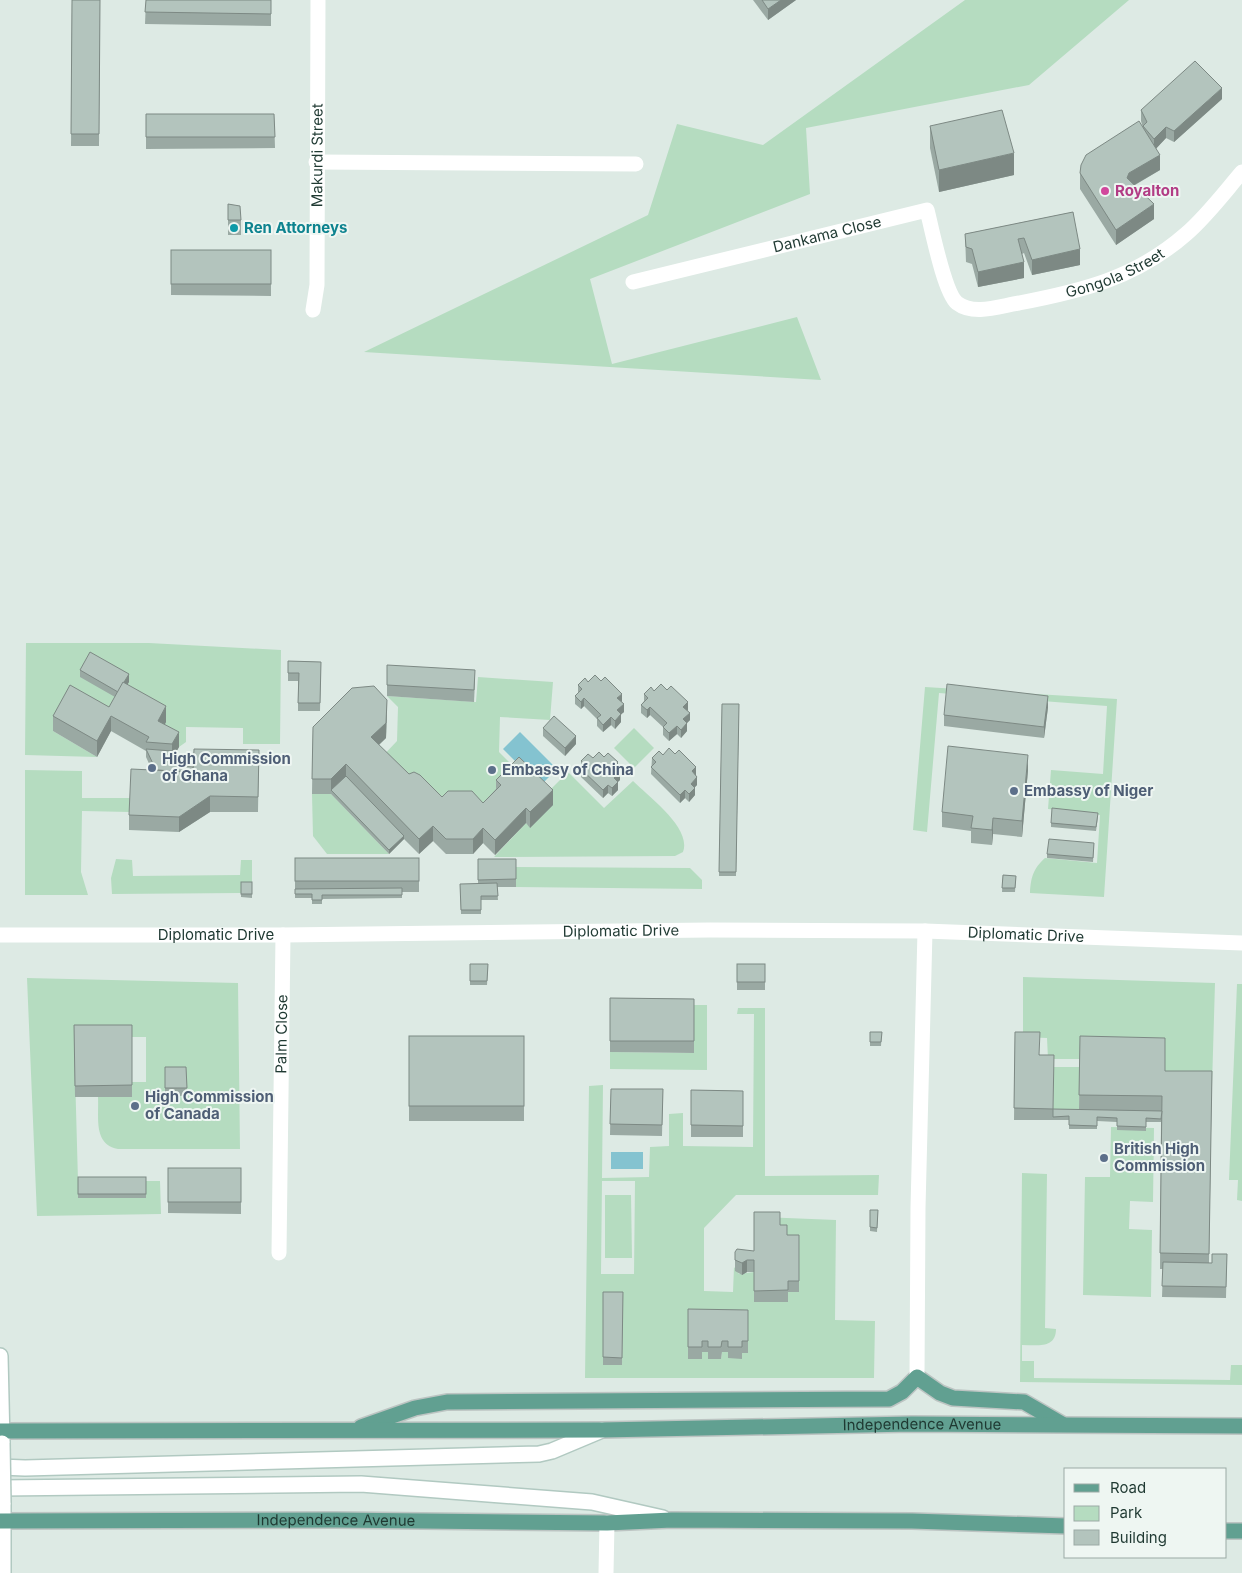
<svg xmlns="http://www.w3.org/2000/svg" width="1242" height="1573" font-family="Inter,sans-serif">
<rect width="100%" height="100%" fill="#ddeae4"/>
<g fill="#b5dcc0" fill-rule="evenodd">
<path d="M965,0H1129L1029,85L806,128L810,194L590,279L612,364L797,317L821,380L364,352L648,215L677,124L763,145Z"/>
<path d="M26,643H149L281,650L280,744H243V728L186,727V742L179,747L158,736L166,721L109,722L53,731L97,757L25,755Z"/>
<path d="M478,677L553,682L550,720L500,717L499,752L519,772L483,818L448,806L379,760L397,741L398,707L387,696L476,702Z"/>
<path d="M925,687L1117,699L1104,897L1030,893C1031,877 1033,869 1045,858L1097,863L1100,815L1048,809L1051,770L1103,774L1107,706L939,693L927,832L913,830Z"/>
<path d="M634,728L654,748L634,768L614,748Z"/>
<path d="M25,770L82,771V798H130V812L82,811L81,872L88,895H25Z"/>
<path d="M568,772L604,808L633,781C649,797 692,828 683,852L675,856L494,857L526,823L531,827L544,796Z"/>
<path d="M312,794H331L389,854H327L313,836Z"/>
<path d="M116,859L132,860L133,876L240,875L241,860H252V886H241V893L112,894L111,878Z"/>
<path d="M516,867L690,868L702,880V889L516,887Z"/>
<path d="M1023,977L1215,983L1212,1086H1165V1053L1080,1059H1048L1047,1038L1023,1037Z"/>
<path d="M27,978L238,983L240,1149H118C93,1144 99,1118 98,1097H132V1082H146V1037H74L78,1181L146,1198V1181H160L161,1214L37,1216Z"/>
<path d="M1237,984H1242V1201L1237,1200L1238,1180H1229Z"/>
<path d="M610,1005H707V1070L610,1069V1052L693,1053L610,1009Z"/>
<path d="M738,1008H765V1176L879,1175L878,1195H736L704,1228V1291L733,1292L734,1267L739,1274L754,1272L788,1292H798L759,1217L836,1220L835,1320L875,1321L874,1378H585L589,1086L603,1085L602,1178L649,1177L650,1147L669,1146V1114L683,1113V1146L753,1147L754,1014H737ZM602,1181H635L634,1274H601ZM623,1300L622,1365H603ZM688,1321L748,1353H742V1358L728,1352H722L721,1359H709L708,1352H702Z"/>
<path d="M1054,1067H1080L1079,1110H1053Z"/>
<path d="M1111,1127L1154,1128L1153,1202L1130,1201L1129,1229L1152,1230L1151,1297L1083,1295L1085,1177H1110Z"/>
<path d="M1022,1173L1047,1174L1045,1328L1056,1329C1056,1349 1037,1345 1022,1345V1361H1034V1378L1230,1380L1231,1365H1242V1385L1020,1382Z"/>
<path d="M605,1195H631L632,1258H605Z"/>
</g>
<g fill="#84c3d0">
<path d="M520,732L557,769L540,786L503,749Z"/>
<rect x="611" y="1152" width="32" height="17"/>
</g>
<g fill="none" stroke-linecap="round" stroke-linejoin="round">
<defs>
<g id="secondary">
<path d="M0,1356L2,1443"/>
<path d="M0,1467L25,1468L539,1454L552,1451L602,1430"/>
<path d="M0,1488L361,1484L592,1502L663,1518"/>
<path d="M3,1573V1503"/>
</g>
<g id="primary">
<path d="M361,1427L415,1408L447,1402L889,1399L902,1392L917,1377L940,1393L953,1398L1024,1402L1062,1424"/>
<path id="s5" d="M0,1431L602,1430L912,1424L1242,1426"/>
<path id="s6" d="M0,1521L335,1520L607,1523L672,1520L912,1521L1066,1526"/>
<path d="M1226,1531H1242"/>
</g>
</defs>
<use href="#secondary" stroke="#b1c9c1" stroke-width="18"/>
<use href="#primary" stroke="#bcc4c2" stroke-width="18"/>
<g stroke="#fff" stroke-width="15">
<path d="M316,162L636,164"/>
<path id="s1" d="M633,282L927,210C932,229 944,292 957,303C974,316 1000,306 1019,303C1082,291 1136,278 1186,234C1206,217 1224,193 1242,172"/>
<path id="s2" d="M313,310L317,285L318,0"/>
<path id="s3" d="M0,935H283L710,930L925,931L1242,943"/>
<path id="s4" d="M279,1253L283,935"/>
<path d="M917,1377L918,1208L925,931"/>
<path d="M606,1573L607,1523"/>
</g>
<use href="#secondary" stroke="#fff" stroke-width="15"/>
<use href="#primary" stroke="#61a091" stroke-width="15"/>
<defs>
<path id="secondary-bridge" d="M2,1443L3,1503"/>
</defs>
<use href="#secondary-bridge" stroke="#b1c9c1" stroke-width="18" stroke-linecap="butt"/>
<use href="#secondary-bridge" stroke="#fff" stroke-width="15"/>
</g>
<g fill="#9aa9a3">
<path d="M72,0H100L99,146H71Z"/>
<path d="M146,0H271V26L145,24Z"/>
<path d="M753,0H796L768,20Z"/>
<path d="M1222,99L1174,142L1166,138L1156,148L1160,170L1135,185L1154,219L1116,245L1080,189V173L1143,128L1141,121V110Z"/>
<path d="M146,114H274L275,148L146,149Z"/>
<path d="M930,126L1014,175L939,192L930,148Z"/>
<path d="M228,204L241,220V235H228Z"/>
<path d="M1073,212L1080,265L1032,275L1024,253L1022,254L1024,278L978,287L972,264L966,262L965,234Z"/>
<path d="M171,250H271V296L171,295Z"/>
<path d="M288,661L321,662L320,711H298V681H288Z"/>
<path d="M80,670L129,682L127,684L166,722L165,724L179,747L174,756L179,766L193,767L259,750L258,812H210L179,832L129,830V815L152,770L146,757V751L111,731L97,757L53,731V716L109,707L115,697L80,677Z"/>
<path d="M475,681L474,702L387,696V685Z"/>
<path d="M588,682L622,701L624,712L621,714V722L615,729L611,725L603,732L597,726V719L584,706L581,709L575,704V696L578,693V685Z"/>
<path d="M654,691L688,710L690,720L687,723V731L681,738L677,734L669,741L663,735V727L650,715L647,718L641,713V705L644,701V694Z"/>
<path d="M722,704H739L736,876H719Z"/>
<path d="M1048,707L1044,738L944,726V715Z"/>
<path d="M387,715L386,738L379,745L409,774L442,797L483,803L496,789V780L553,805L530,828L526,823L495,855L483,843L473,854H446L433,841L419,854L404,839L389,854L331,794H312L313,727Z"/>
<path d="M543,728L576,744L565,756L543,736Z"/>
<path d="M663,755L696,775L697,785L695,787V795L689,802L685,798L680,803L651,774L652,758Z"/>
<path d="M593,758L618,770L620,780L617,782L618,790L612,796L608,793L603,798L581,777V761Z"/>
<path d="M1028,770L1022,837L993,834L992,845L971,843V831L942,827V812Z"/>
<path d="M1098,817L1096,831L1051,827V823Z"/>
<path d="M1094,843L1093,862L1047,858V854Z"/>
<path d="M295,858H419V892H402V898L322,899V904H312V898H295Z"/>
<path d="M478,859H516V887H497L498,900H481V914H461L460,884H478Z"/>
<path d="M1003,875L1016,876L1015,892H1002Z"/>
<path d="M241,882H252V898L241,897Z"/>
<path d="M470,964H488L487,985H470Z"/>
<rect x="737" y="964" width="28" height="26"/>
<path d="M610,998L694,999V1053L610,1052Z"/>
<path d="M74,1025H132V1097H75Z"/>
<path d="M870,1032H882L881,1046H870Z"/>
<path d="M1015,1032L1040,1055L1053,1109L1079,1110L1080,1036L1165,1071H1212L1209,1263H1212L1227,1254L1226,1298L1162,1297L1163,1269H1160L1161,1122H1146V1131L1117,1130V1122L1097,1121V1129H1069V1120H1014Z"/>
<rect x="409" y="1036" width="115" height="85"/>
<path d="M165,1067H186L187,1096H165Z"/>
<path d="M611,1089H663L662,1136L610,1135Z"/>
<path d="M691,1090L743,1091V1137H691Z"/>
<path d="M168,1168H241V1214L168,1213Z"/>
<rect x="78" y="1177" width="68" height="21"/>
<path d="M878,1210L877,1232L870,1231V1227Z"/>
<path d="M787,1235H799V1292H788V1302H754V1272H747L742,1275L735,1271V1252L754,1251Z"/>
<path d="M603,1292H623L622,1365H603Z"/>
<path d="M688,1309L748,1310V1353H742V1359L728,1358V1352H722L721,1359H708V1352H702V1359H688Z"/>
</g>
<g fill="#7d8984">
<path d="M781,0H796L768,20V9Z"/>
<path d="M1222,88V99L1174,142V131Z"/>
<path d="M1166,127V138L1154,151V139Z"/>
<path d="M1014,153V175L939,192V170Z"/>
<path d="M1160,155V170L1129,188L1127,178L1129,173Z"/>
<path d="M1154,204V219L1116,245V230Z"/>
<path d="M1080,249V265L1032,275V260Z"/>
<path d="M1024,262V278L978,287V272Z"/>
<path d="M129,674V682L118,700V692Z"/>
<path d="M622,694V701L617,706V698Z"/>
<path d="M1048,696V707L1044,738V727Z"/>
<path d="M584,698V706L581,709V702Z"/>
<path d="M387,700L386,738L371,752V737Z"/>
<path d="M688,702V710L683,714V707Z"/>
<path d="M624,704V712L617,718V710Z"/>
<path d="M166,706V722L158,736V721Z"/>
<path d="M650,707V715L647,718V710Z"/>
<path d="M690,713V720L683,727V719Z"/>
<path d="M621,714V722L615,729V721Z"/>
<path d="M111,716V731L97,757V741Z"/>
<path d="M611,717V725L603,732V725Z"/>
<path d="M687,723V731L681,738V730Z"/>
<path d="M677,726V734L669,741V733Z"/>
<path d="M179,732V747L172,759V744Z"/>
<path d="M576,736V744L565,756V748Z"/>
<path d="M1028,755V770L1022,837V821Z"/>
<path d="M618,762V770L613,774V766Z"/>
<path d="M346,764V779L331,790V794V779Z"/>
<path d="M696,767V775L692,779V771Z"/>
<path d="M620,772V780L614,786V778Z"/>
<path d="M697,777V785L691,791V784Z"/>
<path d="M618,782V790L612,796V788Z"/>
<path d="M608,785V793L603,798V790Z"/>
<path d="M695,788V795L689,802V794Z"/>
<path d="M553,790V805L530,828V812Z"/>
<path d="M685,790V798L680,803V795Z"/>
<path d="M210,796V812L179,832V817Z"/>
<path d="M526,808V823L495,855V840Z"/>
<path d="M993,818V834L992,845V830Z"/>
<path d="M433,826V841L419,854V839Z"/>
<path d="M483,828V843L473,854V839Z"/>
<path d="M404,836V839L389,854V850Z"/>
<path d="M747,1260V1272L742,1275V1263Z"/>
</g>
<g fill="#b3c4bd" stroke="#7d8984">
<path d="M72,0H100L99,134H71Z"/>
<path d="M146,0H271V14L145,12Z"/>
<path d="M762,0H781L768,9Z"/>
<path d="M1195,61L1222,88L1174,131L1166,127L1154,139L1143,126L1147,122L1141,110Z"/>
<path d="M1002,110L1014,153L939,170L930,126Z"/>
<path d="M146,114H274L275,137H146Z"/>
<path d="M1139,121L1160,155L1129,173L1127,178L1154,204L1116,230L1080,173L1081,165L1086,155Z"/>
<path d="M228,204L240,206L241,220H228Z"/>
<path d="M1073,212L1080,249L1032,260L1024,238L1018,239L1024,262L978,272L972,249L966,247L965,234Z"/>
<rect x="171" y="250" width="100" height="34"/>
<path d="M90,652L129,674L118,692L80,670Z"/>
<path d="M288,661L321,662L320,703H298L299,673H288Z"/>
<path d="M387,665L475,670L474,690L387,685Z"/>
<path d="M595,675L601,681L605,677L622,694L617,698L624,704L617,710L621,714L615,721L611,717L603,725L597,718L601,715L584,698L581,702L575,696L582,689L578,685L585,678L588,682Z"/>
<path d="M123,682L166,706L158,721L179,732L172,744L146,742L149,737L111,716L97,741L53,716L70,685L109,707Z"/>
<path d="M661,684L667,690L671,686L688,702L683,707L690,713L683,719L687,723L681,730L677,726L669,733L663,727L667,723L650,707L647,710L641,705L648,698L644,694L651,687L654,691Z"/>
<path d="M947,684L1048,696L1044,727L944,715Z"/>
<path d="M374,686L387,700L386,723L371,737L409,774L414,772L420,775L442,797L448,791H472L483,803L501,785L496,780L519,757L553,790L530,812L526,808L495,840L483,828L473,839H446L433,826L419,839L346,764L331,779H312L313,727L352,688Z"/>
<path d="M722,704H739L736,872H719Z"/>
<path d="M554,716L576,736L565,748L543,728Z"/>
<path d="M948,746L1028,755L1022,821L993,818L992,830L971,828L973,816L942,812Z"/>
<path d="M669,748L675,754L679,750L696,767L692,771L697,777L691,784L695,788L689,794L685,790L680,795L651,767L656,762L652,758L659,751L663,755Z"/>
<path d="M146,749L172,751L179,766L193,767V772L156,770Z"/>
<path d="M194,749L259,750L258,797L210,796L179,817L129,815L131,769L193,772Z"/>
<path d="M599,752L604,757L608,753L618,762L613,766L620,772L614,778L618,782L612,788L608,785L603,790L581,769L586,765L581,761L588,754L593,758Z"/>
<path d="M346,776L404,836L389,850L331,790Z"/>
<path d="M1052,808L1098,813L1096,827L1051,823Z"/>
<path d="M1049,839L1094,843L1093,858L1047,854Z"/>
<rect x="295" y="858" width="124" height="23"/>
<path d="M478,859H516V879L478,880Z"/>
<path d="M1003,875L1016,876L1015,888H1002Z"/>
<rect x="241" y="882" width="11" height="12"/>
<path d="M497,883L498,896H481V910H461L460,884Z"/>
<path d="M402,888V895H322V900H312V894H295V889Z"/>
<path d="M470,964H488L487,981H470Z"/>
<rect x="737" y="964" width="28" height="18"/>
<path d="M610,998L694,999V1041H610Z"/>
<path d="M74,1025H132V1085L75,1086Z"/>
<path d="M870,1032H882L881,1042H870Z"/>
<path d="M1015,1032H1040L1039,1055H1054L1053,1109L1014,1108Z"/>
<rect x="409" y="1036" width="115" height="70"/>
<path d="M1080,1036L1165,1038V1071H1212L1209,1254L1160,1253L1162,1096L1079,1095Z"/>
<path d="M165,1067H186L187,1088H165Z"/>
<path d="M611,1089H663L662,1125L610,1124Z"/>
<path d="M691,1090L743,1091V1126L691,1125Z"/>
<path d="M1053,1109L1162,1111L1161,1119L1146,1118V1127L1117,1126V1118L1097,1117V1126L1069,1125V1116L1053,1117Z"/>
<rect x="168" y="1168" width="73" height="34"/>
<rect x="78" y="1177" width="68" height="17"/>
<path d="M870,1210H878L877,1228L870,1227Z"/>
<path d="M754,1212H780V1225H787V1235H799V1281H788V1290L754,1291V1260H747L742,1263L735,1260V1252L737,1249L754,1251Z"/>
<path d="M1212,1254H1227L1226,1287L1162,1286L1163,1262L1212,1263Z"/>
<path d="M603,1292H623L622,1358L603,1357Z"/>
<path d="M688,1309L748,1310V1341H742V1347H728V1341H722L721,1347H708V1341H702V1347H688Z"/>
</g>
<circle fill="#d1479c" stroke="#eef6f2" stroke-width="2" cx="1105" cy="191" r="5"/>
<circle fill="#0f9aa8" stroke="#eef6f2" stroke-width="2" cx="234" cy="228" r="5"/>
<g fill="#5c6f8a" stroke="#eef6f2" stroke-width="2">
<circle cx="152" cy="768" r="5"/>
<circle cx="492" cy="770" r="5"/>
<circle cx="1014" cy="791" r="5"/>
<circle cx="135" cy="1106" r="5"/>
<circle cx="1104" cy="1158" r="5"/>
</g>
<g text-anchor="middle" stroke-width="4" stroke-linejoin="round" paint-order="stroke">
<g font-size="15" fill="#1f3932" stroke="#eef6f2">
<text dy="5" stroke="none"><textPath href="#s2" startOffset="155">Makurdi Street</textPath></text>
<text dy="5" stroke="none"><textPath href="#s1" startOffset="200">Dankama Close</textPath></text>
<text dy="5" stroke="none"><textPath href="#s1" startOffset="566">Gongola Street</textPath></text>
<text dy="5" stroke="none"><textPath href="#s3" startOffset="621">Diplomatic Drive</textPath></text>
<text dy="5" stroke="none"><textPath href="#s3" startOffset="1026">Diplomatic Drive</textPath></text>
<text dy="5" stroke="none"><textPath href="#s3" startOffset="216">Diplomatic Drive</textPath></text>
<text dy="5" stroke="none"><textPath href="#s4" startOffset="219">Palm Close</textPath></text>
<text dy="5" stroke="none"><textPath href="#s5" startOffset="922">Independence Avenue</textPath></text>
<text dy="5" stroke="none"><textPath href="#s6" startOffset="336">Independence Avenue</textPath></text>
</g>
<g font-size="15" font-weight="bold" fill="#b23c85" stroke="#eef6f2" text-anchor="start">
<text x="1115" y="196">Royalton</text>
</g>
<g font-size="15" font-weight="bold" fill="#0d838f" stroke="#eef6f2" text-anchor="start">
<text x="244" y="233">Ren Attorneys</text>
</g>
<g font-size="15" font-weight="bold" fill="#4e5e75" stroke="#eef6f2" text-anchor="start">
<text x="162" y="764">High Commission<tspan x="162" dy="17">of Ghana</tspan></text>
<text x="502" y="775">Embassy of China</text>
<text x="1024" y="796">Embassy of Niger</text>
<text x="145" y="1102">High Commission<tspan x="145" dy="17">of Canada</tspan></text>
<text x="1114" y="1154">British High<tspan x="1114" dy="17">Commission</tspan></text>
</g>
</g>
<rect x="1064" y="1468" width="162" height="90" fill="#eef6f2" stroke="#9baaa5"/>
<rect x="1074" y="1484" width="25" height="8" fill="#61a091" stroke="#9baaa5"/>
<text x="1110" y="1493" font-size="15" fill="#1f3932">Road</text>
<rect x="1074" y="1506" width="25" height="15" fill="#b5dcc0" stroke="#9baaa5"/>
<text x="1110" y="1518" font-size="15" fill="#1f3932">Park</text>
<rect x="1074" y="1530" width="25" height="15" fill="#b3c4bd" stroke="#9baaa5"/>
<text x="1110" y="1543" font-size="15" fill="#1f3932">Building</text>
</svg>
